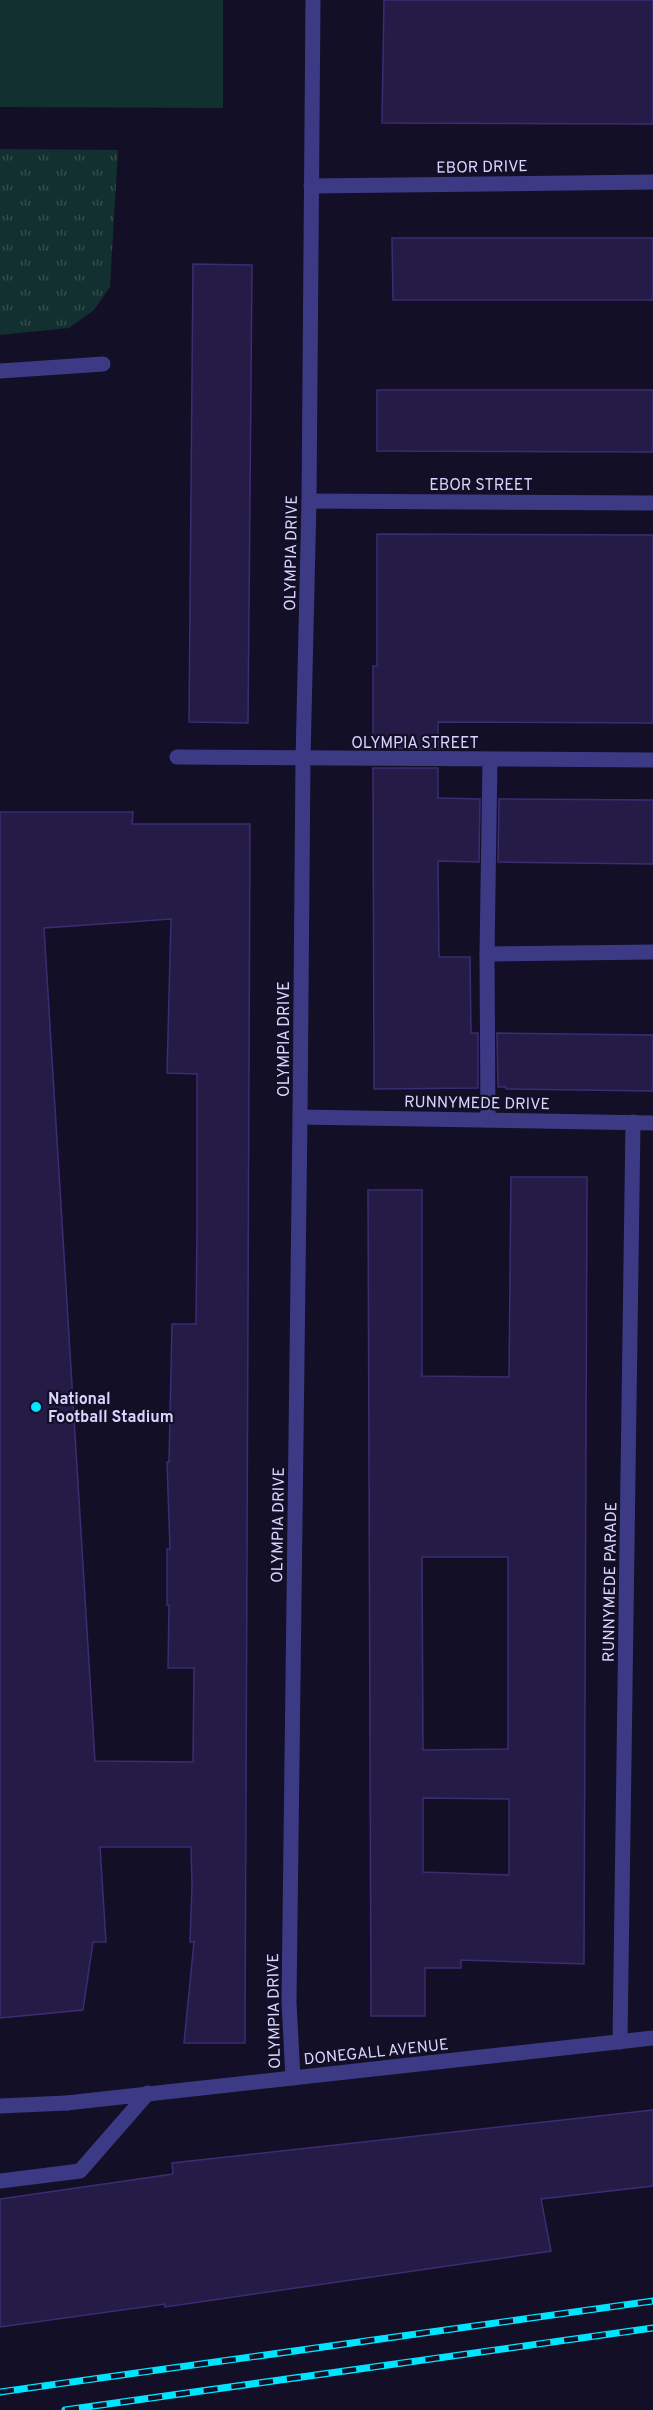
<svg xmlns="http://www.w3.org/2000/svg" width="653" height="2410" font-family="Overpass,sans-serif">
<defs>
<pattern id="park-tufts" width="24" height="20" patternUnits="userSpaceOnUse" patternTransform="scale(1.5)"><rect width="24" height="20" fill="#12302f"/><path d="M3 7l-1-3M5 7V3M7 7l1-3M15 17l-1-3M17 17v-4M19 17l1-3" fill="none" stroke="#344d4e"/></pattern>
</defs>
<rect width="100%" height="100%" fill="#130f26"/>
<path fill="#12302f" d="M0,0H223V108L0,107Z"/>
<path fill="url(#park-tufts)" d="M0,149L118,150L110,287L94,310L69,328L0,335Z"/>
<g fill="#241b47" stroke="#3b2d73" stroke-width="1.5" fill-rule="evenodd">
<path d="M384,0H653V124L382,123Z"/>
<path d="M392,238H653V300H393Z"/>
<path d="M193,264L252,265L248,723L189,722Z"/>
<path d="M377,390H653V452L377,451Z"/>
<path d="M377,534L653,535V723L438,722V749L373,748V666H377Z"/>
<path d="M373,768H438V798L480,799L479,862L438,861L439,957H470L471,1033H478V1088L374,1089Z"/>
<path d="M499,799L653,800V864L498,862Z"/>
<path d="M0,812H133L132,824H250L245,2043H184L194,1942H190L192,1885L191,1847H100L106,1942H93L83,2010L0,2018ZM171,919L167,1073L197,1074V1230L196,1324H172L169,1462H167L170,1549H167V1605H169L168,1668H194L193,1762L95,1761L44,928Z"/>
<path d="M497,1033L653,1035V1091L506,1089V1087H498Z"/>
<path d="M511,1177H587L584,1964L461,1960V1968H425V2016H371L368,1190H422V1376L509,1377ZM422,1557H508V1749L423,1750ZM423,1798L509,1799V1875L423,1872Z"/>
<path d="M653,2110V2186L541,2199L551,2251L165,2307V2304L0,2327V2199L173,2174L172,2163Z"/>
</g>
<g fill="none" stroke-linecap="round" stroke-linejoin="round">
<g stroke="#3d3a85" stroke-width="15">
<path d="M0,371L103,364"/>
<path d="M487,954L653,952"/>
<path d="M488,1120L487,954L490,760"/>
<path d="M0,2106L67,2103"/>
<path d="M0,2181L80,2171L148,2093"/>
</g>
<g stroke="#3d3a85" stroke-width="15">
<path d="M311,186L653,182"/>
<path d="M309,501L653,503"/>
<path d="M177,757L653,760"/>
<path d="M300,1117L653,1123"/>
<path d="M620,2042L633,1122"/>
<path d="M293,2078L289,2002L300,1117L303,759L309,501L313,0"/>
<path d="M67,2103L653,2038"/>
</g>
<defs>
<g id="rail">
<path d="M0,2392L653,2301"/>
<path d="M65,2410L653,2328"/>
</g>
</defs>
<use href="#rail" stroke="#00e5ff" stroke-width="7"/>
<use href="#rail" stroke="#130f26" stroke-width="4.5" stroke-dasharray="14" stroke-linecap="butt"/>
</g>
<circle fill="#00e5ff" stroke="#130f26" stroke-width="2" cx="36" cy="1407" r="6"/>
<g text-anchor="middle" stroke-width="4.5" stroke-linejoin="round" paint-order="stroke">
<g font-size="16" fill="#d9d4ff" stroke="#130f26">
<text transform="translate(482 166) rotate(-1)" y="6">EBOR DRIVE</text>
<text x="481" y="490">EBOR STREET</text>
<text transform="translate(290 553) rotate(-89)" y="6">OLYMPIA DRIVE</text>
<text x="415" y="748">OLYMPIA STREET</text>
<text transform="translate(283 1039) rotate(-90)" y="6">OLYMPIA DRIVE</text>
<text transform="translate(477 1102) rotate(1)" y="6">RUNNYMEDE DRIVE</text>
<text transform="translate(277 1525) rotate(-89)" y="6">OLYMPIA DRIVE</text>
<text transform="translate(609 1582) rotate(-89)" y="6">RUNNYMEDE PARADE</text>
<text transform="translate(273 2011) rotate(-91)" y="6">OLYMPIA DRIVE</text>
<text transform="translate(376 2051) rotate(-6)" y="6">DONEGALL AVENUE</text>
</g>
<g font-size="16" font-weight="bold" fill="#d9d4ff" stroke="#130f26" text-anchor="start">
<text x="48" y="1404">National<tspan x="48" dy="18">Football Stadium</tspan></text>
</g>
</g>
</svg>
